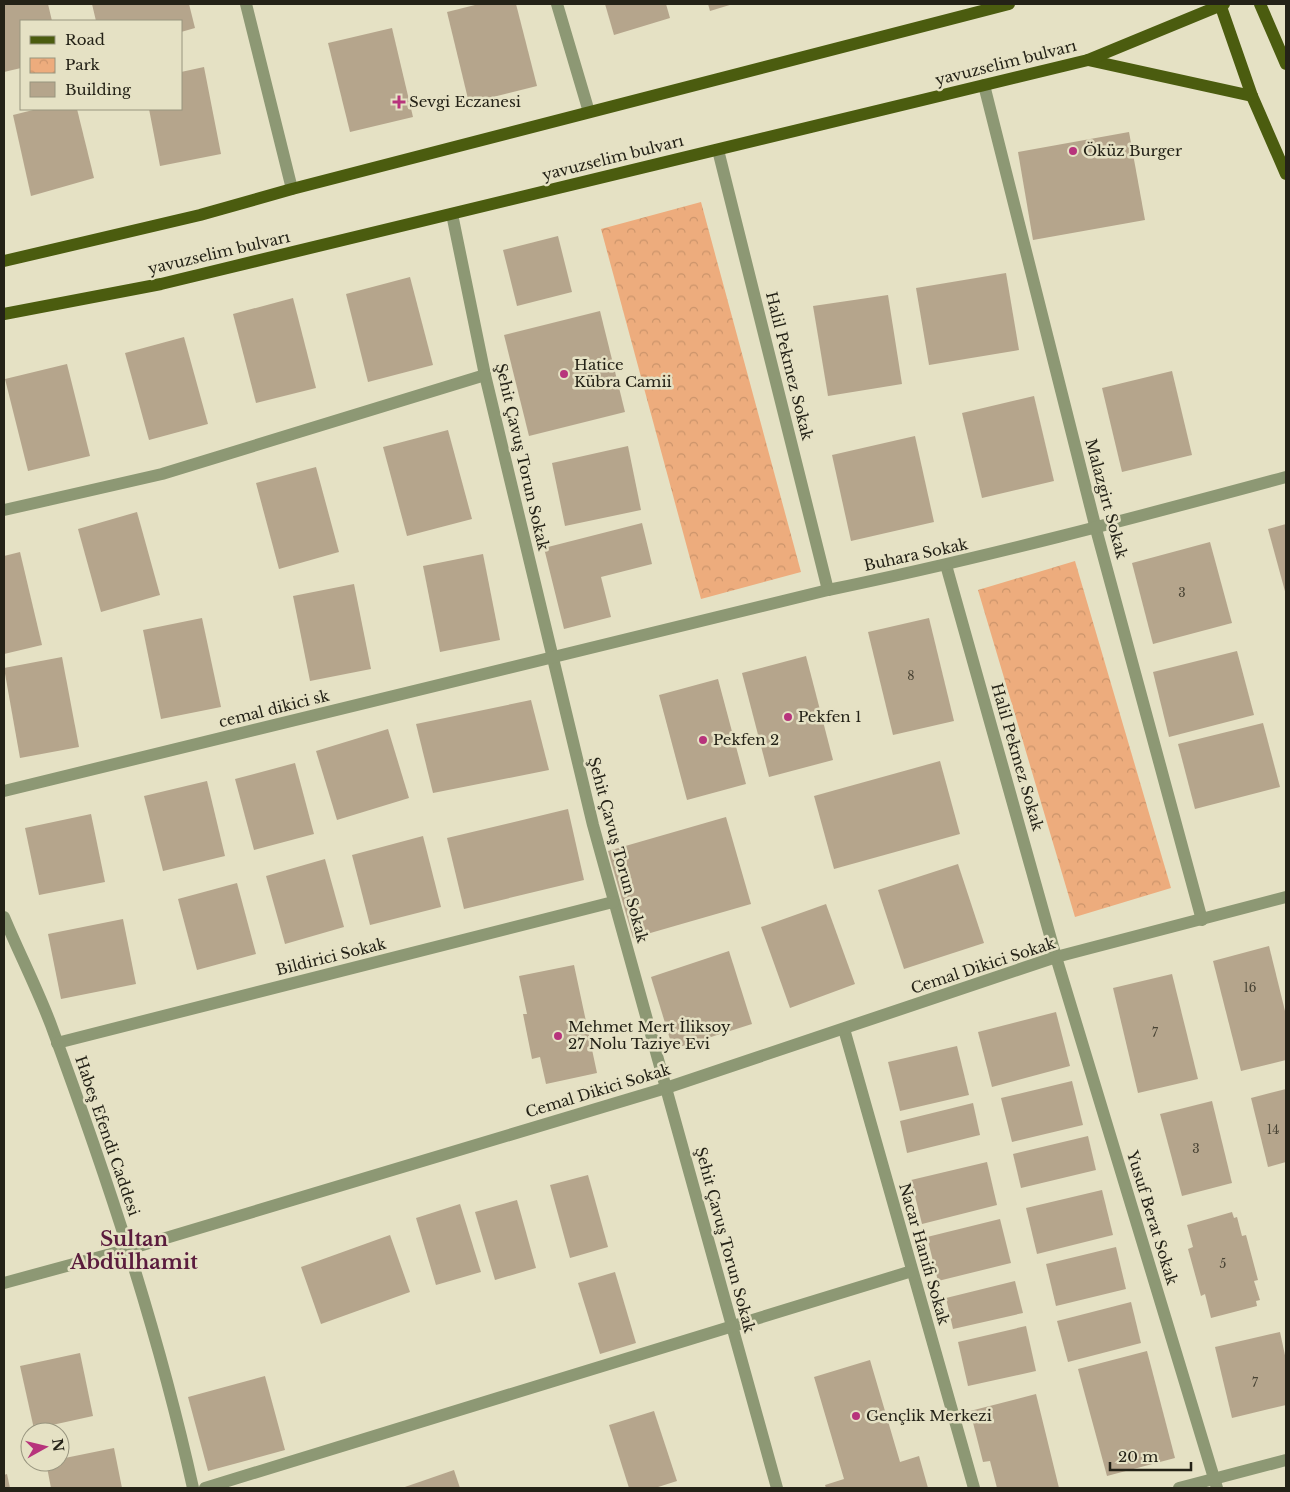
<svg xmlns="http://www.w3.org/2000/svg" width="1290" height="1492" font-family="'Libre Baskerville',serif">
<defs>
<pattern id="park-crowns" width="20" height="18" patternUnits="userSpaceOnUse" patternTransform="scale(1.25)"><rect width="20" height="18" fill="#edac7d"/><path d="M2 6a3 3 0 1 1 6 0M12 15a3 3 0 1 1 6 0" fill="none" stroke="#cb946b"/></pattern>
</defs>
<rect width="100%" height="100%" fill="#e5e1c4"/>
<g fill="url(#park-crowns)">
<path d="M701,202L801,572L701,599L601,229Z"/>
<path d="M1075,561L1171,888L1075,917L978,590Z"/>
</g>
<g fill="#b5a58c">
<path d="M4,4H48L52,21H21V68L4,72Z"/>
<path d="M92,4H189L195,28L181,32V21H96Z"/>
<path d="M479,4H516L537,86L469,103L447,12Z"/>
<path d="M605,4H666L670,18L614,35Z"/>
<path d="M708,4H733L710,11Z"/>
<path d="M392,28L413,117L350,132L328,43Z"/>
<path d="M204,67L221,154L160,166L149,109H181V72Z"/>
<path d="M37,109H77L94,178L31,196L13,115Z"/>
<path d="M1129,132L1145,220L1033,240L1018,152Z"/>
<path d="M558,236L572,292L517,306L503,250Z"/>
<path d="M1006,273L1019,350L929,365L916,288Z"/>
<path d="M410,277L433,365L368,382L346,294Z"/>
<path d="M888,295L902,384L828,396L813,306Z"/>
<path d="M293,298L316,388L256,403L233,314Z"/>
<path d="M600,311L625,412L529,436L504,335Z"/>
<path d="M184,337L208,424L149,440L125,353Z"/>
<path d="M67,364L90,456L28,471L5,379Z"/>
<path d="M1172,371L1192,455L1122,472L1102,388Z"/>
<path d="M1034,396L1054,481L982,498L962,413Z"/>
<path d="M448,430L472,519L407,536L383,447Z"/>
<path d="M915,436L934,522L851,541L832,455Z"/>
<path d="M628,446L641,510L565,526L552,463Z"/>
<path d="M316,467L339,552L279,569L256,483Z"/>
<path d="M137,512L160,595L101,612L78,529Z"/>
<path d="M642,523L652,564L601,577L611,617L564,629L544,548Z"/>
<path d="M1286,524V595L1268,529Z"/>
<path d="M1210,542L1232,623L1153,644L1132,563Z"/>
<path d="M20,552L42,645L4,654V556Z"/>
<path d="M483,554L500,640L440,652L423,566Z"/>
<path d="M354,584L371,669L310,681L293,596Z"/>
<path d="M202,618L221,707L161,719L143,630Z"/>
<path d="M929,618L954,721L893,735L868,632Z"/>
<path d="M1237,651L1254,715L1169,737L1153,672Z"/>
<path d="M806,656L833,760L769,777L742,673Z"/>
<path d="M62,657L79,747L20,758L4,668Z"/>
<path d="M718,679L746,784L687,800L659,695Z"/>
<path d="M531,700L549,770L433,793L416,724Z"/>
<path d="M1263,723L1280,787L1195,809L1178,744Z"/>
<path d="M388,729L409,798L337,820L316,751Z"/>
<path d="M940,761L960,834L834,869L814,796Z"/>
<path d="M295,763L314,834L254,850L235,779Z"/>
<path d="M207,781L225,856L163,871L144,796Z"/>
<path d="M568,809L584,880L464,909L447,838Z"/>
<path d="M91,814L105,882L39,895L25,828Z"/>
<path d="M726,817L751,904L633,938L608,851Z"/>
<path d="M423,836L441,907L370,925L352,855Z"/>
<path d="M325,859L344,927L285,944L266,876Z"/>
<path d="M958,864L984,943L904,969L878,890Z"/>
<path d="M237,883L256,954L197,970L178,899Z"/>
<path d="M826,904L855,984L790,1008L761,927Z"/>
<path d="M123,919L136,984L61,999L48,934Z"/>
<path d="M1269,946L1286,1015V1060L1241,1071L1213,961Z"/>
<path d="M729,951L752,1024L673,1049L651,977Z"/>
<path d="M574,965L597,1073L546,1084L540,1057L532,1059L523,1014H527L519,976Z"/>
<path d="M1172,974L1198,1079L1138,1093L1113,988Z"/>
<path d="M1056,1012L1070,1066L992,1087L978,1032Z"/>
<path d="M957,1046L969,1095L900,1111L888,1062Z"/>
<path d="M1072,1081L1083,1125L1012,1142L1001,1098Z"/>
<path d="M1286,1089V1162L1268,1167L1251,1098Z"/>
<path d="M1212,1101L1232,1183L1182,1196L1160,1114Z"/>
<path d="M973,1103L980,1135L907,1153L900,1121Z"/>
<path d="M1088,1136L1096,1170L1021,1188L1013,1154Z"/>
<path d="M987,1162L997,1205L922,1224L911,1180Z"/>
<path d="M588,1175L608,1247L570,1258L550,1185Z"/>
<path d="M1102,1190L1113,1235L1037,1254L1026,1208Z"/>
<path d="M517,1200L536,1268L495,1280L475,1212Z"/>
<path d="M460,1204L481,1272L436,1285L416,1218Z"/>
<path d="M1232,1212L1234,1218L1237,1217L1242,1236L1246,1235L1258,1280L1254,1281L1260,1300L1256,1301L1257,1306L1211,1318L1205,1294L1201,1296L1188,1249L1193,1247L1187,1225Z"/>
<path d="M1000,1219L1011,1263L938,1281L927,1237Z"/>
<path d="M390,1235L410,1292L321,1324L301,1267Z"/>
<path d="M1116,1247L1126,1289L1056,1306L1046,1264Z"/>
<path d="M615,1272L636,1343L600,1354L578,1283Z"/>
<path d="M1015,1281L1023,1313L953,1329L946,1298Z"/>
<path d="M1131,1302L1141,1343L1068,1362L1057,1321Z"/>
<path d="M1026,1326L1036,1371L968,1386L958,1342Z"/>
<path d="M1280,1332L1286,1360V1405L1232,1418L1215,1347Z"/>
<path d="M1147,1351L1175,1458L1107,1476L1078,1369Z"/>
<path d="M80,1353L93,1416L34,1429L20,1366Z"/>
<path d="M870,1360L900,1462L919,1456L928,1488H826L825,1485L844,1479L814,1377Z"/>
<path d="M265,1376L285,1450L208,1471L188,1397Z"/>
<path d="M1036,1394L1059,1488H997L990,1461L983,1462L970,1411Z"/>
<path d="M654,1411L677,1481L655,1488H629L609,1425Z"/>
<path d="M114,1448L122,1488H51L46,1462H60V1459Z"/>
<path d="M454,1470L460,1488H402Z"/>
<path d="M7,1474L10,1488H4V1475Z"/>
</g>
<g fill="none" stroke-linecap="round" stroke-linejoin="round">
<g stroke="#8d9874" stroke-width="12">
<path d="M246,4L292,189"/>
<path d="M557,4L589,112"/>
<path d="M984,85L1096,529L1202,920"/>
<path d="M718,150L828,590"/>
<path d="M452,214L485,375L593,825L777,1488"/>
<path d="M4,510L162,474L485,375"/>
<path d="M946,565L1056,957L1217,1488"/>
<path d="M4,791L828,590C983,558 1134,518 1286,477"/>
<path d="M4,917C19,953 37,988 51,1025C107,1177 158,1330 193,1488"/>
<path d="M844,1029L974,1488"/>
<path d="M57,1043L613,902"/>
<path d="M4,1283L129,1249L666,1088L1056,957L1286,897"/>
<path d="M205,1488L912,1271"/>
<path d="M1179,1488L1286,1460"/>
</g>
<g stroke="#4b5c0f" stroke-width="12">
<path d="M1220,4L1252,96L1286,174"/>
<path d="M1260,4L1286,64"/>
<path d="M1088,60L1252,96"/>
<path d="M4,261L200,215L292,189L1009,4"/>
<path d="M4,314L161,284L1088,60L1224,4"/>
</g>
</g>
<g fill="#b7347c" stroke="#e5e1c4" stroke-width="2">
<path d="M396.5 94.5h5v5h5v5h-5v5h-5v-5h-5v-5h5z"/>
<circle cx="1073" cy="151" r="5"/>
<circle cx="564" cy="374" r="5"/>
<circle cx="788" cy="717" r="5"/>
<circle cx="703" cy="740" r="5"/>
<circle cx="558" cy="1036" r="5"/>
<circle cx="856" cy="1416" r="5"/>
</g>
<g text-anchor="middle" stroke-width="5" stroke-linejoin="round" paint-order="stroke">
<g font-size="12" fill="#484334">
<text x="1182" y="597">3</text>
<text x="911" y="680">8</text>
<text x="1250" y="992">16</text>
<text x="1155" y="1037">7</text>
<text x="1273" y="1134">14</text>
<text x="1196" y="1153">3</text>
<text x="1223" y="1268">5</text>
<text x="1255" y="1387">7</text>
</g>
<g font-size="15" fill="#242217" stroke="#e5e1c4">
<text transform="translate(1006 63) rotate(-14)" y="5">yavuzselim bulvarı</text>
<text transform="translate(613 158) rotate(-14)" y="5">yavuzselim bulvarı</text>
<text transform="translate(219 253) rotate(-13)" y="5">yavuzselim bulvarı</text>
<text transform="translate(789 366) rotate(76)" y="5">Halil Pekmez Sokak</text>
<text transform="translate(522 457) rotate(77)" y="5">Şehit Çavuş Torun Sokak</text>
<text transform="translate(1106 499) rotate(75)" y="5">Malazgirt Sokak</text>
<text transform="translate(916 555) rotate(-12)" y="5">Buhara Sokak</text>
<text transform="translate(274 709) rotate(-14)" y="5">cemal dikici sk</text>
<text transform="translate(1017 757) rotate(74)" y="5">Halil Pekmez Sokak</text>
<text transform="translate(618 850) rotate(75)" y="5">Şehit Çavuş Torun Sokak</text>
<text transform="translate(331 957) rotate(-14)" y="5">Bildirici Sokak</text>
<text transform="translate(983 966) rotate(-18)" y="5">Cemal Dikici Sokak</text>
<text transform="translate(598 1091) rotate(-17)" y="5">Cemal Dikici Sokak</text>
<text transform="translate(107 1136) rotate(71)" y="5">Habeş Efendi Caddesi</text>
<text transform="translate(1152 1218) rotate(73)" y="5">Yusuf Berat Sokak</text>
<text transform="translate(725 1240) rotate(75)" y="5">Şehit Çavuş Torun Sokak</text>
<text transform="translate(924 1254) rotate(74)" y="5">Nacar Hanifi Sokak</text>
</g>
<g font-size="15" fill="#242217" stroke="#e5e1c4" text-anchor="start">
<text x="409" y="107">Sevgi Eczanesi</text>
<text x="1083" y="156">Öküz Burger</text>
<text x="574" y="370">Hatice<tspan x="574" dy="17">Kübra Camii</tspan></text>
<text x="798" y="722">Pekfen 1</text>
<text x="713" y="745">Pekfen 2</text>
<text x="568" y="1032">Mehmet Mert İliksoy<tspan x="568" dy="17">27 Nolu Taziye Evi</tspan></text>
<text x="866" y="1421">Gençlik Merkezi</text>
</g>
<g font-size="20" font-weight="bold" fill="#5b1c3d" stroke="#e5e1c4">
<text x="134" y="1246">Sultan<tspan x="134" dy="23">Abdülhamit</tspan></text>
</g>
</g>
<rect width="1290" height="1492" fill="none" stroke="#242217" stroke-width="10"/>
<rect x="20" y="20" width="162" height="90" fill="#e5e1c4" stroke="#98957f"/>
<rect x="30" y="36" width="25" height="8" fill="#4b5c0f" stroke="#98957f"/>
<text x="65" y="45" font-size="15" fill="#242217">Road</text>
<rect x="30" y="58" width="25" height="15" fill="url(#park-crowns)" stroke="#98957f"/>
<text x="65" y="70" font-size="15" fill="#242217">Park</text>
<rect x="30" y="82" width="25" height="15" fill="#b5a58c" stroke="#98957f"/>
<text x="65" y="95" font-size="15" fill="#242217">Building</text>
<g transform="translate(45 1447) rotate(82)"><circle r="24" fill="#e5e1c4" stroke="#98957f"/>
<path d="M0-4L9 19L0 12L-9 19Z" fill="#b7347c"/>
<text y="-8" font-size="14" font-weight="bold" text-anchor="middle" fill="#242217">N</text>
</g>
<path d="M1110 1462v8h81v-8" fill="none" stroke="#242217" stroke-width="2.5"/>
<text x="1118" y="1462" font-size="15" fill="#242217" stroke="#e5e1c4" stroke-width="4" paint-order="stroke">20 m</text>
</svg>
